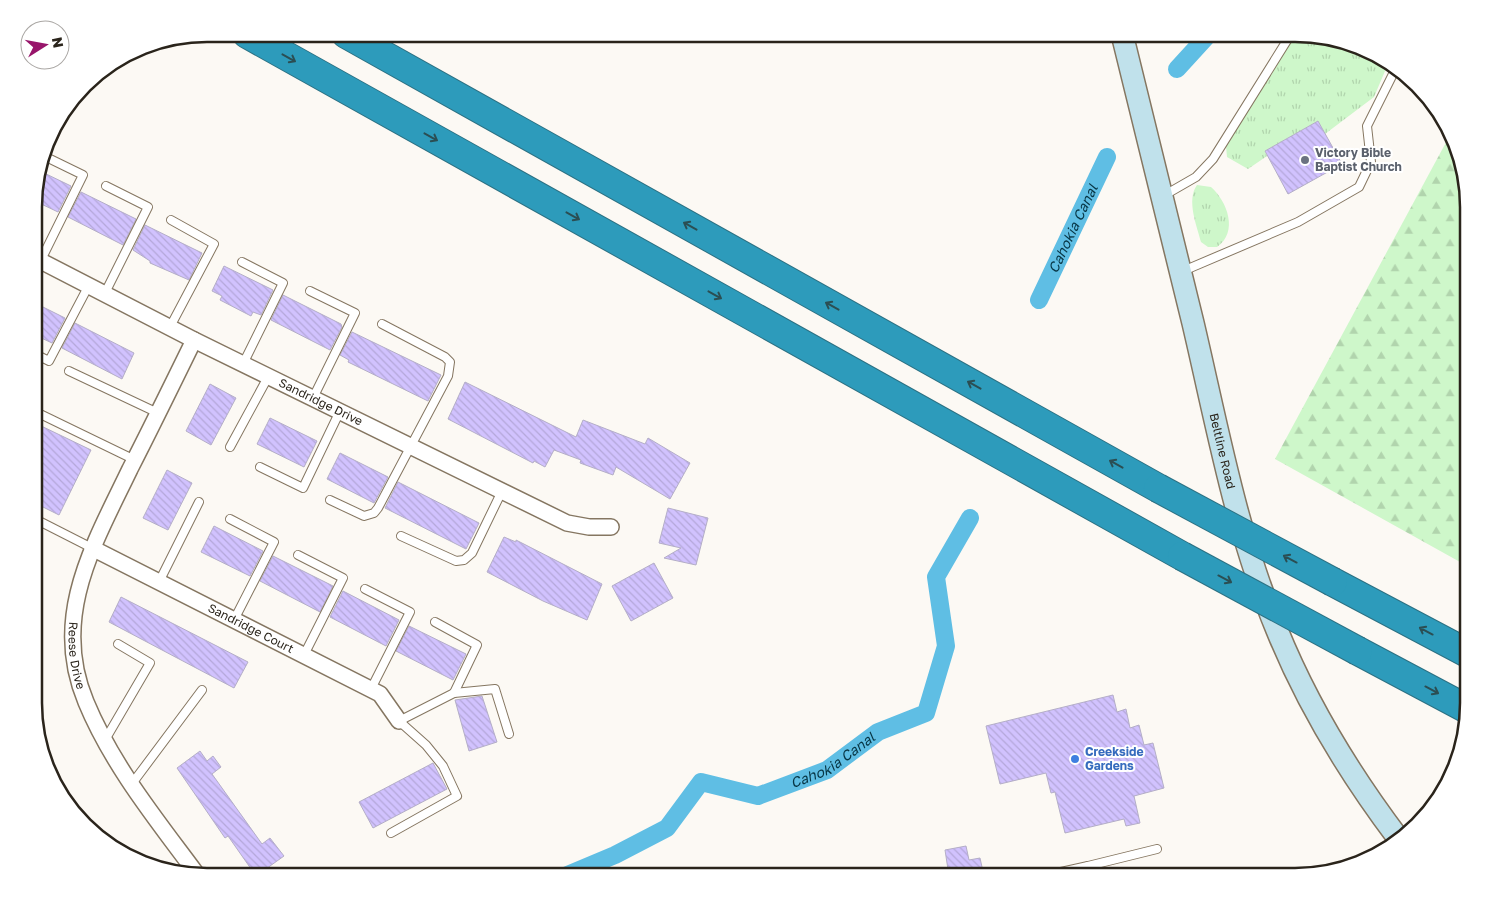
<svg xmlns="http://www.w3.org/2000/svg" width="1503" height="910" font-family="'Golos Text',sans-serif">
<defs>
<pattern id="grass-tufts" width="24" height="20" patternUnits="userSpaceOnUse" patternTransform="scale(1.25)"><rect width="24" height="20" fill="#cef7ca"/><path d="M3 7l-1-3M5 7V3M7 7l1-3M15 17l-1-3M17 17v-4M19 17l1-3" fill="none" stroke="#b1d4ad"/></pattern>
<pattern id="forest-firs" width="22" height="20" patternUnits="userSpaceOnUse" patternTransform="scale(1.25)"><rect width="22" height="20" fill="#cef7ca"/><path d="M5 1l3.5 6h-7zM16 11l3.5 6h-7z" fill="#b1d4ad"/></pattern>
<pattern id="building-back-hatch" width="6" height="6" patternUnits="userSpaceOnUse" patternTransform="scale(1.25)"><rect width="6" height="6" fill="#d1c2fe"/><path d="M-1 5l2 2M0 0l6 6M5-1l2 2" fill="none" stroke="#b4a7d9"/></pattern>
</defs>
<rect width="100%" height="100%" fill="#fcf9f4"/>
<g fill="url(#grass-tufts)">
<path d="M1296,34L1383,57L1388,64L1374,97L1325,134L1318,121L1265,151L1267,156L1248,169L1227,157L1226,146Z"/>
<path d="M1197,185L1211,187C1227,201 1239,232 1217,247H1208L1201,242C1197,226 1186,200 1197,185Z"/>
</g>
<path fill="url(#forest-firs)" d="M1450,135L1469,196V567L1275,459Z"/>
<g fill="none" stroke-linecap="round" stroke-linejoin="round">
<g stroke="#5fbee4" stroke-width="18">
<path d="M1177,69L1209,34"/>
<path id="s1" d="M1039,300L1107,157"/>
<path id="s2" d="M565,876L615,855L667,828L701,782L758,796L827,770L878,732L926,713L946,646L936,577L970,518"/>
</g>
</g>
<g fill="url(#building-back-hatch)" stroke="#b4aec7">
<path d="M1318,121L1342,164L1288,194L1265,151Z"/>
<path d="M40,171L71,186L58,212L35,201V185Z"/>
<path d="M81,192L136,219L123,245L68,217Z"/>
<path d="M145,225L202,253L189,280L150,263V261L133,250Z"/>
<path d="M224,266L273,290L261,315L253,312L251,316L220,300L222,296L212,291Z"/>
<path d="M283,295L341,324L342,327L330,350L271,320Z"/>
<path d="M35,303L65,318L52,343L35,335Z"/>
<path d="M75,323L134,353L122,379L62,348Z"/>
<path d="M352,332L441,375L428,401L348,362L349,360L340,355Z"/>
<path d="M465,382L576,437L583,420L645,444L648,438L690,463L670,499L616,467L613,475L580,463L581,460L554,450L545,467L534,461L533,463L448,419Z"/>
<path d="M210,384L236,398L211,445L186,431Z"/>
<path d="M270,418L317,441L304,467L257,444Z"/>
<path d="M35,423L91,450L59,515L35,503Z"/>
<path d="M340,453L388,477L374,503L327,479Z"/>
<path d="M167,470L192,483L168,530L143,518Z"/>
<path d="M398,482L479,523L466,549L385,508Z"/>
<path d="M668,508L708,518L696,565L664,558L681,548L659,543Z"/>
<path d="M214,526L263,551L250,576L201,552Z"/>
<path d="M504,537L516,542V540L602,584L587,620L543,601L487,572Z"/>
<path d="M273,556L333,586L320,612L260,581Z"/>
<path d="M654,563L673,598L631,621L612,586Z"/>
<path d="M343,591L399,620L386,646L330,617Z"/>
<path d="M121,597L248,662L234,688L109,622Z"/>
<path d="M409,626L466,654L453,680L396,651Z"/>
<path d="M1113,695L1117,712L1126,709L1130,728L1139,725L1144,745L1153,743L1164,788L1134,796L1140,823L1126,826L1124,819L1065,833L1055,792L1051,793L1046,773L1000,784L986,726Z"/>
<path d="M482,696L497,742L469,751L455,700Z"/>
<path d="M200,751L207,761L213,756L221,767L212,774L262,844L270,838L284,856L256,876L228,836L225,838L177,768Z"/>
<path d="M433,763L447,789L373,828L359,802Z"/>
<path d="M966,846L969,860L980,858L984,876H949L945,850Z"/>
</g>
<g fill="none" stroke-linecap="round" stroke-linejoin="round">
<defs>
<g id="lane">
<path d="M1163,196L1196,177L1213,159L1291,34"/>
<path d="M41,260L83,175L44,156"/>
<path d="M242,262L283,283L243,364"/>
<path d="M1183,271L1298,222L1359,187L1371,162L1367,126L1395,70"/>
<path d="M310,291L355,313L313,398"/>
<path d="M105,293L148,207L106,186"/>
<path d="M170,327L214,244L171,220"/>
<path d="M35,354L49,361L89,285"/>
<path d="M69,371L158,413"/>
<path d="M38,413L135,460"/>
<path d="M230,447L268,377"/>
<path d="M260,467L303,488L340,411"/>
<path d="M330,500L364,516L374,513L378,508L448,376L450,362L445,357L382,324"/>
<path d="M35,519L92,548"/>
<path d="M230,519L274,542L234,620"/>
<path d="M401,536L456,561L464,560L472,553L502,491"/>
<path d="M298,555L343,578L304,655"/>
<path d="M159,582L199,502"/>
<path d="M365,589L410,612L371,689"/>
<path d="M454,693L495,689L509,734"/>
<path d="M105,740L150,663L118,644"/>
<path d="M131,785L202,690"/>
<path d="M391,833L457,796L443,766L426,745L399,721L454,693L477,645L435,622"/>
<path d="M1088,866L1157,849"/>
<path d="M1043,876L1088,866L1091,876"/>
</g>
<g id="street">
<path id="s3" d="M35,258L194,340L567,523L589,527H611"/>
<path id="s4" d="M194,340C173,383 152,426 130,469C94,544 50,617 86,702C112,765 156,819 196,873"/>
<path id="s5" d="M92,548L380,694L399,721"/>
</g>
<g id="secondary">
<path id="s6" d="M1122,34C1146,130 1170,226 1193,323C1217,425 1236,532 1277,630C1307,704 1349,773 1398,838"/>
</g>
<g id="highway">
<path d="M247,34L1182,556"/>
<path d="M346,34L1158,488"/>
<path d="M1333,582L1469,654"/>
<path d="M1358,651L1469,710"/>
</g>
</defs>
<use href="#lane" stroke="#857661" stroke-width="10"/>
<use href="#street" stroke="#857661" stroke-width="18"/>
<use href="#secondary" stroke="#857661" stroke-width="24"/>
<use href="#highway" stroke="#2c7183" stroke-width="30"/>
<use href="#lane" stroke="#fff" stroke-width="8"/>
<use href="#street" stroke="#fff" stroke-width="15"/>
<use href="#secondary" stroke="#c0e1eb" stroke-width="21"/>
<use href="#highway" stroke="#2d9bbb" stroke-width="28"/>
<defs>
<g id="highway-bridge">
<path d="M1158,488L1333,582"/>
<path d="M1182,556L1358,651"/>
</g>
</defs>
<use href="#highway-bridge" stroke="#2c7183" stroke-width="30" stroke-linecap="butt"/>
<use href="#highway-bridge" stroke="#2d9bbb" stroke-width="28"/>
</g>
<defs><path id="oneway-shaft" d="M-6 0H5M1.5-3L5.5 0L1.5 3" fill="none" stroke-width="1.6" stroke-linecap="round" stroke-linejoin="round" transform="scale(1.25)"/></defs>
<g stroke="#2b4e53">
<use href="#oneway-shaft" transform="translate(289 58) rotate(29)"/>
<use href="#oneway-shaft" transform="translate(431 137) rotate(29)"/>
<use href="#oneway-shaft" transform="translate(573 216) rotate(29)"/>
<use href="#oneway-shaft" transform="translate(690 226) rotate(-151)"/>
<use href="#oneway-shaft" transform="translate(715 295) rotate(29)"/>
<use href="#oneway-shaft" transform="translate(832 306) rotate(-151)"/>
<use href="#oneway-shaft" transform="translate(974 385) rotate(-151)"/>
<use href="#oneway-shaft" transform="translate(1116 464) rotate(-151)"/>
<use href="#oneway-shaft" transform="translate(1290 559) rotate(-152)"/>
<use href="#oneway-shaft" transform="translate(1225 579) rotate(28)"/>
<use href="#oneway-shaft" transform="translate(1426 631) rotate(-152)"/>
<use href="#oneway-shaft" transform="translate(1432 690) rotate(28)"/>
</g>
<circle fill="#6b7280" stroke="#fff" stroke-width="2" cx="1305" cy="160" r="5"/>
<circle fill="#3f7fe0" stroke="#fff" stroke-width="2" cx="1075" cy="759" r="5"/>
<g text-anchor="middle" stroke-width="4" stroke-linejoin="round" paint-order="stroke">
<g font-size="12" font-weight="bold" fill="#5b616d" stroke="#fff" text-anchor="start">
<text x="1315" y="157">Victory Bible<tspan x="1315" dy="14">Baptist Church</tspan></text>
</g>
<g font-size="12" fill="#2a241b" stroke="#fff">
<text dy="4" stroke="none"><textPath href="#s3" startOffset="320">Sandridge Drive</textPath></text>
<text dy="4" stroke="none"><textPath href="#s6" startOffset="429">Beltline Road</textPath></text>
<text dy="4" stroke="none"><textPath href="#s5" startOffset="178">Sandridge Court</textPath></text>
<text dy="4" stroke="none"><textPath href="#s4" startOffset="342">Reese Drive</textPath></text>
</g>
<g font-size="12" font-weight="bold" fill="#366cbe" stroke="#fff" text-anchor="start">
<text x="1085" y="756">Creekside<tspan x="1085" dy="14">Gardens</tspan></text>
</g>
<g font-size="14" font-style="italic" fill="#073544" stroke="#fff">
<text dy="5" stroke="none"><textPath href="#s1" startOffset="79">Cahokia Canal</textPath></text>
<text dy="5" stroke="none"><textPath href="#s2" startOffset="312">Cahokia Canal</textPath></text>
</g>
</g>
<path d="M0 0H1503V910H0ZM207 42H1295A165 165 0 0 1 1460 207V703A165 165 0 0 1 1295 868H207A165 165 0 0 1 42 703V207A165 165 0 0 1 207 42Z" fill="#fff" fill-rule="evenodd"/>
<path fill="none" stroke="#2a241b" stroke-width="2.5" d="M207 42H1295A165 165 0 0 1 1460 207V703A165 165 0 0 1 1295 868H207A165 165 0 0 1 42 703V207A165 165 0 0 1 207 42Z"/>
<g transform="translate(45 45) rotate(79)"><circle r="24" fill="#ffffff" stroke="#aaa7a4"/>
<path d="M0-4L9 19L0 12L-9 19Z" fill="#98156b"/>
<text y="-8" font-size="14" font-weight="bold" text-anchor="middle" fill="#2a241b">N</text>
</g>
</svg>
